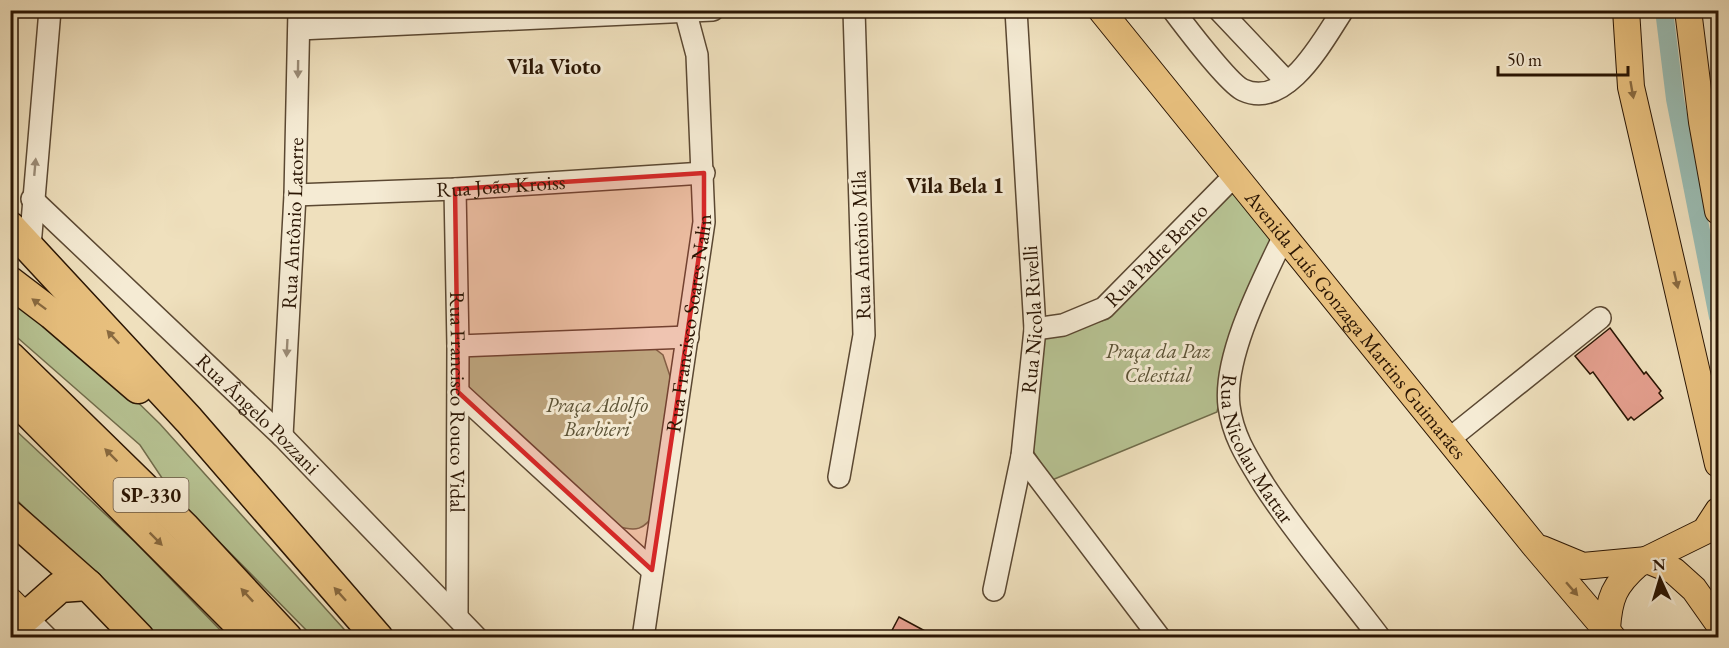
<svg xmlns="http://www.w3.org/2000/svg" width="1729" height="648" font-family="'EB Garamond',serif">
<rect width="100%" height="100%" fill="#efe0bd"/>
<filter id="stains"><feTurbulence type="fractalNoise" baseFrequency=".00333" numOctaves="4"/><feColorMatrix values="0 0 0 0 .2 0 0 0 0 .09 0 0 0 0 .02 0 0 0 .5 -.17"/></filter>
<radialGradient id="worn" r=".72"><stop offset=".6" stop-color="#630" stop-opacity="0"/><stop offset="1" stop-color="#630" stop-opacity=".3"/></radialGradient>
<g fill="#b7c393" stroke="#706c4b" stroke-width="1.5">
<path d="M1232,186L1272,242L1238,313L1217,412L1052,480L1031,448L1043,338L1108,319Z"/>
<path d="M11,293L116,381L160,424L351,637H313L174,496L140,445L11,332Z"/>
<path d="M654,348L663,355L672,382L655,513C644,530 636,532 617,526L461,390L462,355Z"/>
<path d="M10,425L135,542L227,637H152L11,494Z"/>
</g>
<g fill="none" stroke-linecap="round" stroke-linejoin="round">
<path stroke="#9abdb4" stroke-width="18" d="M1664,10L1675,99L1718,317"/>
</g>
<g fill="#e49f8e" stroke="#2a1503" stroke-width="1.5">
<path d="M1610,328L1644,374L1646,372L1661,391L1659,393L1663,398L1634,420L1631,417L1628,420L1593,372L1590,374L1575,356Z"/>
<path d="M899,617L938,638H888Z"/>
</g>
<g fill="none" stroke-linecap="round" stroke-linejoin="round">
<defs>
<g id="minor">
<path d="M1173,10C1185,26 1229,84 1243,90C1287,110 1323,40 1343,10"/>
<path d="M1219,10L1287,82"/>
<path d="M299,29L713,10"/>
<path id="s1" d="M455,189L458,346L457,615"/>
<path id="s2" d="M295,195L455,189L704,173"/>
<path id="s3" d="M32,199L282,436L477,638"/>
<path id="s4" d="M1283,238C1262,282 1223,357 1229,406C1233,437 1248,459 1264,485C1299,539 1341,586 1380,638"/>
<path d="M30,246L50,10"/>
<path id="s5" d="M1035,329L1063,325L1104,308L1234,176"/>
<path d="M458,346L688,337"/>
<path d="M458,392L652,570"/>
<path id="s6" d="M282,436L295,195L299,10"/>
<path d="M1448,440L1600,318"/>
<path d="M1022,456L1160,638"/>
<path d="M839,477L864,335L854,10"/>
<path id="s7" d="M994,590L1022,456L1035,329L1016,10"/>
<path d="M10,631L26,617L47,638"/>
<path id="s8" d="M643,638L704,222L697,55L685,10"/>
</g>
<g id="major">
<path id="s9" d="M1101,10L1534,545L1613,638"/>
<path d="M1626,10L1631,87L1718,464"/>
<path d="M1688,10L1702,122L1718,211"/>
<path d="M1542,549L1583,566L1647,560L1674,571L1694,589L1718,623"/>
<path d="M10,601L26,617"/>
<path d="M1607,629C1609,598 1614,585 1638,564L1705,531L1718,511"/>
</g>
<g id="highway">
<path d="M10,227L189,420L378,638"/>
<path d="M10,282L52,314L138,388"/>
<path d="M10,357L184,527L287,638"/>
<path d="M10,394L253,638"/>
<path d="M10,516L88,585L139,638"/>
<path d="M26,617L60,587L88,585"/>
</g>
</defs>
<use href="#minor" stroke="#5b4832" stroke-width="24"/>
<use href="#major" stroke="#2a1503" stroke-width="28"/>
<use href="#highway" stroke="#2a1503" stroke-width="33"/>
<use href="#minor" stroke="#f5ebd4" stroke-width="21"/>
<use href="#major" stroke="#e8c07e" stroke-width="26"/>
<use href="#highway" stroke="#e8c07e" stroke-width="30"/>
</g>
<defs><path id="oneway-solid" d="M-6-.8H1V-3.2L6.5 0L1 3.2V.8H-6Z" transform="scale(1.5)"/></defs>
<g fill="#9a8b76">
<use href="#oneway-solid" transform="translate(298 69) rotate(91)"/>
<use href="#oneway-solid" transform="translate(35 167) rotate(-85)"/>
<use href="#oneway-solid" transform="translate(287 348) rotate(93)"/>
</g>
<g fill="#896a40">
<use href="#oneway-solid" transform="translate(1632 90) rotate(80)"/>
<use href="#oneway-solid" transform="translate(1676 280) rotate(77)"/>
<use href="#oneway-solid" transform="translate(39 304) rotate(-143)"/>
<use href="#oneway-solid" transform="translate(113 337) rotate(-133)"/>
<use href="#oneway-solid" transform="translate(111 455) rotate(-135)"/>
<use href="#oneway-solid" transform="translate(156 539) rotate(45)"/>
<use href="#oneway-solid" transform="translate(1572 589) rotate(49)"/>
<use href="#oneway-solid" transform="translate(340 594) rotate(-132)"/>
<use href="#oneway-solid" transform="translate(247 595) rotate(-133)"/>
</g>
<path fill="#d62828" fill-opacity="0.2" stroke="#d62828" stroke-width="4.5" stroke-linejoin="round" d="M704,173V222L652,570L458,392L455,189Z"/>
<g text-anchor="middle" stroke-width="6" stroke-linejoin="round" paint-order="stroke">
<rect fill="#f5ebd4" stroke="#675542" stroke-width="1.5" x="113.5" y="478" width="75" height="34" rx="4.5"/>
<g font-size="20" font-weight="bold" fill="#2a1503">
<text x="151" y="502">SP-330</text>
</g>
<g font-size="21" fill="#2a1503" stroke="#f5ebd4">
<text dy="7" stroke="none"><textPath href="#s2" startOffset="206">Rua João Kroiss</textPath></text>
<text dy="7" stroke="none"><textPath href="#s6" startOffset="213">Rua Antônio Latorre</textPath></text>
<text transform="translate(861 245) rotate(-92)" y="7">Rua Antônio Mila</text>
<text dy="7" stroke="none"><textPath href="#s5" startOffset="147">Rua Padre Bento</textPath></text>
<text dy="7" stroke="none"><textPath href="#s7" startOffset="274">Rua Nicola Rivelli</textPath></text>
<text dy="7" stroke="none"><textPath href="#s8" startOffset="318">Rua Francisco Soares Nalin</textPath></text>
<text dy="7" stroke="none"><textPath href="#s9" startOffset="405">Avenida Luís Gonzaga Martins Guimarães</textPath></text>
<text dy="7" stroke="none"><textPath href="#s1" startOffset="213">Rua Francisco Rouco Vidal</textPath></text>
<text dy="7" stroke="none"><textPath href="#s3" startOffset="312">Rua Ângelo Pozzani</textPath></text>
<text dy="7" stroke="none"><textPath href="#s4" startOffset="228">Rua Nicolau Mattar</textPath></text>
</g>
<g font-size="21" font-style="italic" fill="#5b5235" stroke="#f5ebd4">
<text x="1158" y="358">Praça da Paz<tspan x="1158" dy="24">Celestial</tspan></text>
<text x="597" y="412">Praça Adolfo<tspan x="597" dy="24">Barbieri</tspan></text>
</g>
<g font-size="22" font-weight="bold" fill="#2a1503" stroke="#f5ebd4">
<text x="554" y="74">Vila Vioto</text>
<text x="955" y="193">Vila Bela 1</text>
</g>
</g>
<rect width="1729" height="648" fill="none" stroke="#efe0bd" stroke-width="36"/>
<rect x="12" y="12" width="1705" height="624" fill="none" stroke="#2a1503" stroke-width="3"/>
<rect x="18" y="18" width="1693" height="612" fill="none" stroke="#2a1503" stroke-width="1.5"/>
<g transform="translate(1660 579) rotate(356)" stroke="#f5ebd4" stroke-width="4.5" paint-order="stroke">
<path d="M0-4.5L10 22L0 15L-10 22Z" fill="#2a1503"/>
<text y="-9" font-size="16" font-weight="bold" text-anchor="middle" fill="#2a1503">N</text>
</g>
<path d="M1498 66v9h130v-9" fill="none" stroke="#2a1503" stroke-width="3"/>
<text x="1507" y="66" font-size="18" fill="#2a1503" stroke="#f5ebd4" stroke-width="4.5" paint-order="stroke">50 m</text>
<rect width="100%" height="100%" filter="url(#stains)"/>
<rect width="100%" height="100%" fill="url(#worn)"/>
</svg>
